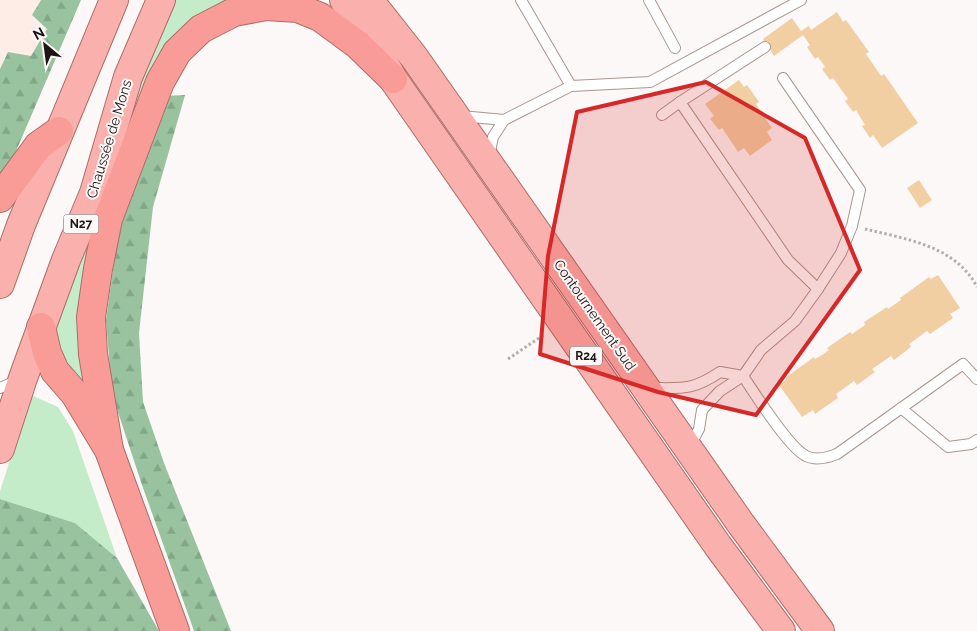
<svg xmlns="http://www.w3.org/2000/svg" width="977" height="631" font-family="Raleway,sans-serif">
<defs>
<pattern id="forest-firs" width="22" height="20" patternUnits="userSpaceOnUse" patternTransform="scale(1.25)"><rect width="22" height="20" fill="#98c39e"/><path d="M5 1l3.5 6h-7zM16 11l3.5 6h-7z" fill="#82a787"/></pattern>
</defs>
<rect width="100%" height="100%" fill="#fcf8f7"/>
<path fill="#feede6" d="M0,0H41L32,15L47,29L31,57L8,52L0,69Z"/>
<g fill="#c4ecc9">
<path d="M172,0H266L207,17L108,197L91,390L62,371L53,324L143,73Z"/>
<path d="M31,395L58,407L73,431L117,558L75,523L0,499V491Z"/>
</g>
<g fill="url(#forest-firs)">
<path d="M41,0H81L13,158L0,174V69L8,52L31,56L47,29L32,15Z"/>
<path d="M185,95L153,207L139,333L143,402L164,463L231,631H194L142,485L112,394L106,320L117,241L139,164L163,96Z"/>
<path d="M0,499L75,523L117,558L159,631H0Z"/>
</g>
<g fill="#f1cfa2">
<path d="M837,12L843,22L846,20L869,52L866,54L881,76L884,74L918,123L882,148L873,135L870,138L862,126L865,125L856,110L853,112L845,101L848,99L833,78L830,80L822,69L825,67L818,57L815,59L807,47L810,45L803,35L774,56L763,39L792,18L801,31L809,26L811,30Z"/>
<path d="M739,80L744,87L747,85L759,102L756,104L772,128L767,132L772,140L750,156L744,148L738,152L722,128L719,130L710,119L714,116L705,104Z"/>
<path d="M919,180L932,200L920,208L907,188Z"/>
<path d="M938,275L960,308L950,314L953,318L930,334L927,331L909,344L911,347L894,360L891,356L872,369L875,372L857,385L854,381L836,394L838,398L815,414L813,410L802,417L779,385L786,380L785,378L814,357L815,359L822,355L829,350L827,348L850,332L852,334L865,325L864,322L887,307L888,309L901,300L900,298L929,277L931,279Z"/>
</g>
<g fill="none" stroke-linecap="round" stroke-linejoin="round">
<defs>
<g id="service">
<path d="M521,0L571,86"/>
<path d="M649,0L675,48"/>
<path d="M680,102L765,47"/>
<path d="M662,115L680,102L788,260L818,289"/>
<path d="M461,116L504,120L571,86L650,82L801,0"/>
<path d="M489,156L493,137L504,120"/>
<path d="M0,388L18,380"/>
<path d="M649,388C682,388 692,391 720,372L743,376C755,394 789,448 806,456C816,461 827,458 837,454L963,364L977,379"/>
<path d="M901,408L948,447L971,444L977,440"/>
<path d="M690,446L699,429L702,410L720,391L743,376L761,350L795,321L818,289L841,253L852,226L860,190L783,78"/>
</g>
<g id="trunk">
<path d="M344,0L369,36L393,79L718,546L781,631"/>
<path d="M369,0L414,57L741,524L820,631"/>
<path d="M0,284L21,225L114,0"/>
<path d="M0,449L23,378L66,260L94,193L128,77L161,0"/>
</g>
<g id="motorway">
<path d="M0,198L38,146L59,131"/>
<path d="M41,327L47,353L55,371L75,394L109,450L175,631"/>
<path d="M109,450L93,354L91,317L98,269L108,219L160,82L177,52L201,29L234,12L266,6L298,8L320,17L358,45L393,79"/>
</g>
</defs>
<use href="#service" stroke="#a9968f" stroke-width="12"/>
<use href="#trunk" stroke="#ac6d69" stroke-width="30"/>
<use href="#motorway" stroke="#ac6d69" stroke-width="30"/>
<g stroke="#b3aead" stroke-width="3" stroke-dasharray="2.5 2.5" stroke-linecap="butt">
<path d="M865,229C906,239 956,246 977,287"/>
<path d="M508,359L545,334"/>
</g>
<use href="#service" stroke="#fff" stroke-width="10"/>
<use href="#trunk" stroke="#fab0ac" stroke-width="28"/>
<use href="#motorway" stroke="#f99c97" stroke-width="28"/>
</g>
<path fill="#d62828" fill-opacity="0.2" stroke="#d62828" stroke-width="4" stroke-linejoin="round" d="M706,82L805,138L860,270L756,415L658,392L540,354L548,256L577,112Z"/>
<g text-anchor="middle" stroke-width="4" stroke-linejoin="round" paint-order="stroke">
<g fill="#fcf8f7" stroke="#5f5957" stroke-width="1">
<rect x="63.5" y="214.5" width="35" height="19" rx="4"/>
<rect x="570" y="346.5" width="32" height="19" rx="4"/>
</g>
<g font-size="12" font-weight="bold" fill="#1c1513">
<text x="81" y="228">N27</text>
<text x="586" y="360">R24</text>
</g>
<g font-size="14" fill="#1c1513" stroke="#fcf8f7">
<text transform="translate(109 139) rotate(-73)" y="5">Chaussée de Mons</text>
<text transform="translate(595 315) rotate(55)" y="5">Contournement Sud</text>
</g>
</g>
<g transform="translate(45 45) rotate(331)" stroke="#fcf8f7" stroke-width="4" paint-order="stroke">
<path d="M0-4L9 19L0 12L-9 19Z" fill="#1c1513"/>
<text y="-8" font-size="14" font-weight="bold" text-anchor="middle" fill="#1c1513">N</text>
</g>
</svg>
